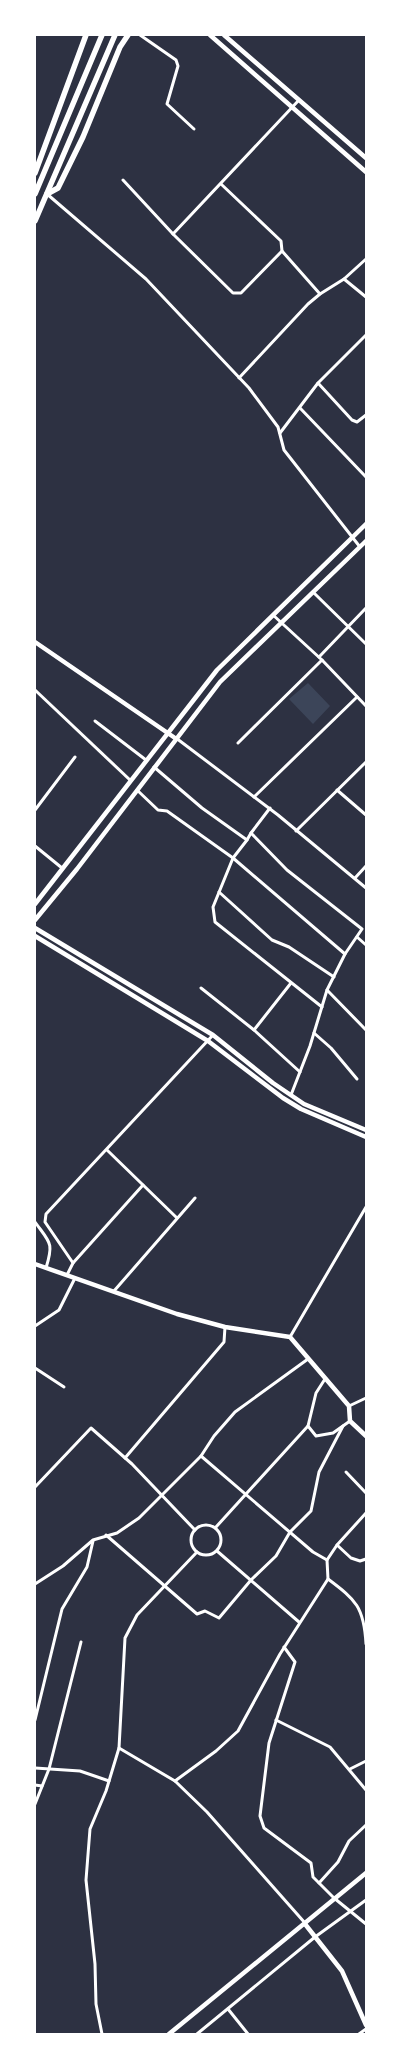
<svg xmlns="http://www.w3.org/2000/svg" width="401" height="2069" font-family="'Fira Sans Condensed',sans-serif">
<rect width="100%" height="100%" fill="#2d3142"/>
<path fill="#3c4559" d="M308,683L330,706L313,724L289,699Z"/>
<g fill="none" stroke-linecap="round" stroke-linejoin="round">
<g stroke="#fff" stroke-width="3">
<path d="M140,35L176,60L178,66L167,104L194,129"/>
<path d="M123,180L173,234L299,100"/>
<path d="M221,184L281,241L282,251L320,294"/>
<path d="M47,194L146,279L249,388L278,427L284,450L360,547"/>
<path d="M173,234L233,293H241L282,251"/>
<path d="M344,279L366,297"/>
<path d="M239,378L308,304L320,294L344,279L366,259"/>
<path d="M318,383L352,420L357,422L366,415"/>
<path d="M300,408L366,477"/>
<path d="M280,433L318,383L366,335"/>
<path d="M314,593L366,644"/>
<path d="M273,615L322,660L366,706"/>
<path d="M319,657L366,608"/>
<path d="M35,690L130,780"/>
<path d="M95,721L146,760"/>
<path d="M176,738L278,815L366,888"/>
<path d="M238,743L322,660"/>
<path d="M154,767L202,808L247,840L251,833L287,870L362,929L345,954L327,990L310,1046L291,1095"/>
<path d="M137,790L158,810L167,811L233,858L345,954"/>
<path d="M337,790L366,815"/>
<path d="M254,797L357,697"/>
<path d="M35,810L75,757"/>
<path d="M296,831L366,762"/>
<path d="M251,833L270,808"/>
<path d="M247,840L233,858L213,907L215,922L322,1007"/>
<path d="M35,846L62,868"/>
<path d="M355,878L366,866"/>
<path d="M219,892L272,940L289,947L334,977"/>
<path d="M357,937L366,945"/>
<path d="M201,988L254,1030L300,1072"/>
<path d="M327,990L366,1030"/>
<path d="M254,1030L291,983"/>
<path d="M314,1033L331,1048L357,1079"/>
<path d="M107,1150L177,1218"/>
<path d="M35,1222C50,1243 54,1242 46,1268"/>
<path d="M73,1263L143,1185"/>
<path d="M67,1275L73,1263L45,1222L46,1214L213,1035"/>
<path d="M114,1291L195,1198"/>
<path d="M35,1326L59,1310L75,1278"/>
<path d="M290,1337L366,1207"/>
<path d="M35,1368L64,1387"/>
<path d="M325,1379L316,1393L308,1426L316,1436L333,1433L350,1421"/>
<path d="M349,1406L366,1398"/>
<path d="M201,1456L313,1552L327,1560"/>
<path d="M125,1458L224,1342L225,1327"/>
<path d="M346,1472L366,1493"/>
<path d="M35,1487L91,1428L132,1464L195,1530"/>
<circle cx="206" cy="1540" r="15"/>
<path d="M216,1527L308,1426"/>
<path d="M106,1535L197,1614L205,1611L219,1618L251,1580L276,1556L290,1532L311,1511L319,1472L343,1426"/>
<path d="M337,1545L351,1558L360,1561L366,1559"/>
<path d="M217,1551L299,1622"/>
<path d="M328,1579C356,1600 364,1607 366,1644"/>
<path d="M35,1584L63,1566L93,1540L117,1533L139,1518L201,1456L214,1436L235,1412L308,1359"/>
<path d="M284,1647L295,1662L269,1743L260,1816L264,1828L311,1863L313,1877L334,1898L366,1924"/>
<path d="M35,1720L62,1609L87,1567L93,1541"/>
<path d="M276,1720L330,1747L366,1790"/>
<path d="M119,1748L175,1781L207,1812L305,1923"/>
<path d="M35,1768L80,1771L109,1781"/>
<path d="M350,1769L366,1761"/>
<path d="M175,1781L216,1751L238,1731L280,1654L328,1579L327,1560L337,1545L366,1513"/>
<path d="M35,1785L42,1786"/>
<path d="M35,1804L49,1769L81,1642"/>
<path d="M319,1883L338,1862L349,1841L366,1825"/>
<path d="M228,2009L248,2034"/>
<path d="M102,2034L96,2004L95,1964L86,1880L90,1829L106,1791L119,1748L125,1638L137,1615L197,1552"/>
<path d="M197,2034L315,1937L366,1900"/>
<path d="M359,2034L366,2029"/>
</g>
<g stroke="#fff" stroke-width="4.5">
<path d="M210,35L366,172"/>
<path d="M224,35L366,158"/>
<path d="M35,642L175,738"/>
<path d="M35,904L217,670L366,524"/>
<path d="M35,920L77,869L220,682L366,541"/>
<path d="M35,928L213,1035L273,1083L304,1104L366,1130"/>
<path d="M35,936L208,1041L283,1098L301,1109L366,1137"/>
<path d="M35,1264L177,1314L225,1327L290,1337L349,1406L350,1421L366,1436"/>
<path d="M305,1924L342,1971L366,2025"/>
<path d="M169,2034L366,1873"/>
</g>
<g stroke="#fff" stroke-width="5.5">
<path d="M35,173L86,35"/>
<path d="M47,194L58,188L83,137L120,47L128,35"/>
</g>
<g stroke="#fff" stroke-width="5.5">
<path d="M35,194L102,35"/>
<path d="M35,221L115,35"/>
</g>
</g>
<rect width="401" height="2069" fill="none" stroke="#ffffff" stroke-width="72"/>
</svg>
